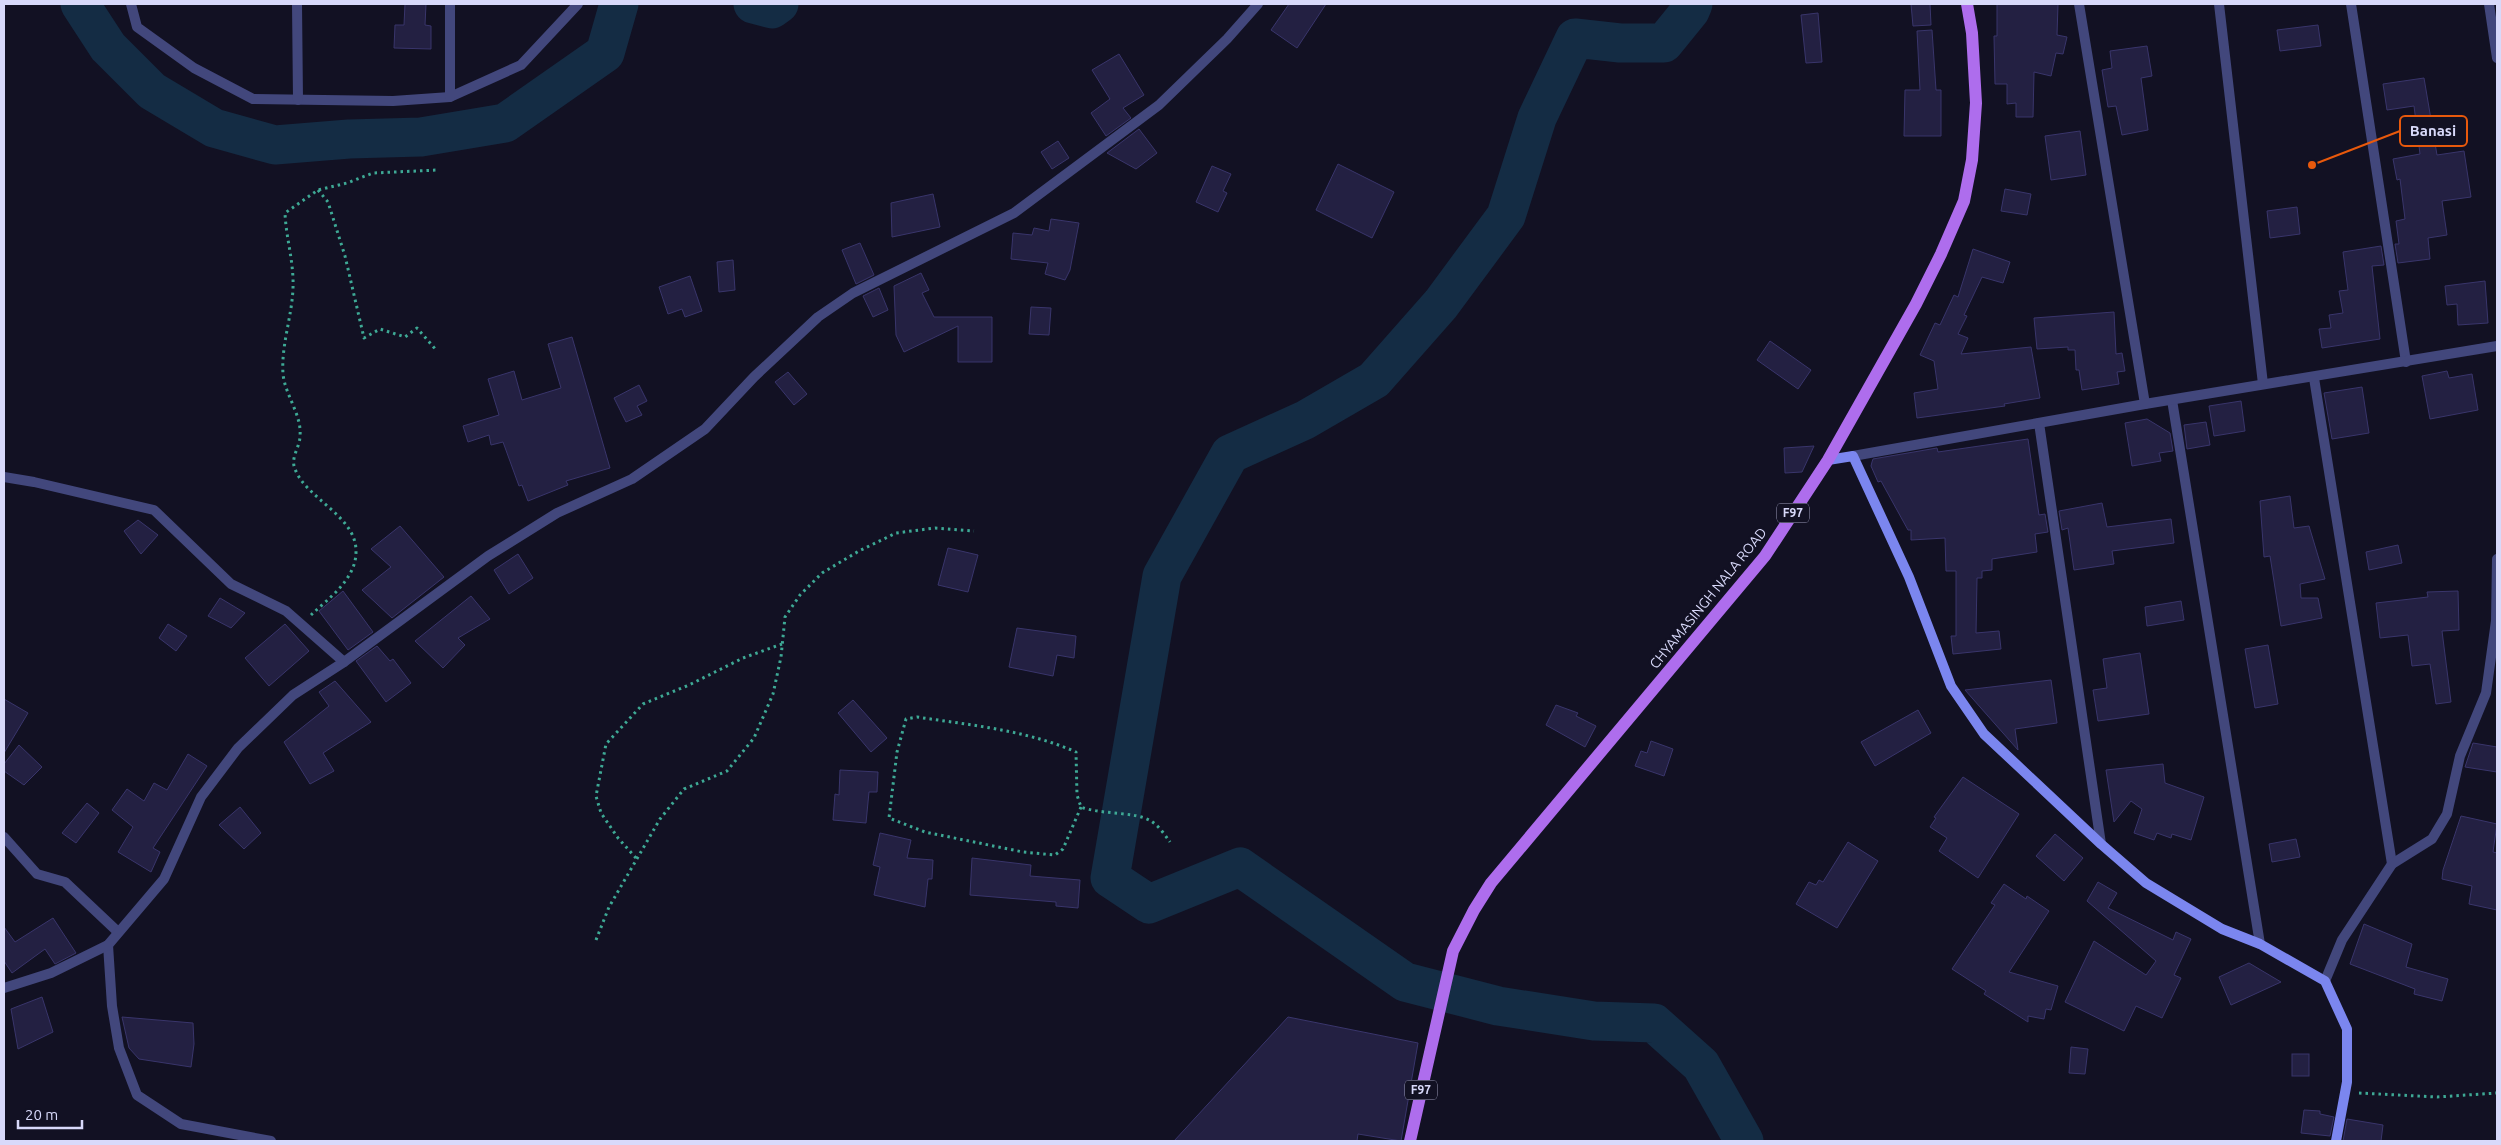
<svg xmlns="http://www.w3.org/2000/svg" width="2501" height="1145" font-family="Ubuntu,sans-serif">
<rect width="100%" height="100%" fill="#121123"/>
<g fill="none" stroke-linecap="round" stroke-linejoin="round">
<g stroke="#142c44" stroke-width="39">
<path d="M80,4L108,47L152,91L214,128L275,145L349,139L421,137L505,123L605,53L619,4"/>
<path d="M753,4L772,9L779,4"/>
<path d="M1693,4L1690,11L1664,43H1620L1575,38L1537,118L1506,216L1441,304L1374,380L1305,420L1230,454L1162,576L1110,878L1149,904L1240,867L1405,982L1498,1006L1594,1021L1654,1023L1701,1065L1744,1141"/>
</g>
</g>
<g fill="#232042" stroke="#39356b">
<path d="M405,4H426L425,25L431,26V49L394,48L395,25H404Z"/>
<path d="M1289,4H1326L1297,48L1271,30Z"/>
<path d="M1911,4H1930L1931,25L1913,26Z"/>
<path d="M1997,4H2058L2057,35L2067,37L2063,54L2056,53L2051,76L2034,72L2033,117H2016V103L2007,104V84H1995L1994,36H1997Z"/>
<path d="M1818,13L1822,62L1806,63L1801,15Z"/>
<path d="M2318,25L2321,46L2280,51L2277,30Z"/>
<path d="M1932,30L1936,90H1941V136H1904L1905,90H1920L1917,31Z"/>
<path d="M2147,46L2152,76L2141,78L2148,130L2122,135L2116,106L2108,107L2102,70L2112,68L2110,51Z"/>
<path d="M1119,54L1144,95L1123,108L1131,118L1106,136L1091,113L1110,99L1092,70Z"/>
<path d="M2424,78L2437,155L2464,151L2471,197L2442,201L2447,235L2428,238L2430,259L2398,263L2395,244H2399L2396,221L2405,219L2400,179L2397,180L2393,159L2420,154L2414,106L2387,110L2383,84Z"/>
<path d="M1139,129L1157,153L1136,169L1107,153Z"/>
<path d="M2080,131L2086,175L2051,180L2045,136Z"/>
<path d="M1058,141L1069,158L1052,169L1041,152Z"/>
<path d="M1338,164L1394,192L1372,238L1316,210Z"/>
<path d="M1212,166L1231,174L1223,191L1227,193L1218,212L1196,202Z"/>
<path d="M2005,189L2031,194L2027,215L2001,211Z"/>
<path d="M933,194L940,227L892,237L891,203Z"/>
<path d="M2297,207L2300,234L2270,238L2267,211Z"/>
<path d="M1051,219L1079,223L1070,270L1065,280L1045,274L1048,263L1011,259L1013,233L1032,235L1034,228L1049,231Z"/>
<path d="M860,243L874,275L856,284L842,250Z"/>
<path d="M2381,246L2384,265L2372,266L2380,339L2322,348L2319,329L2331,328L2329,315L2343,313L2339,291L2348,290L2343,252Z"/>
<path d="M1973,249L2010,262L2003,283L1982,277L1964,315L1967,316L1958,334L1968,338L1961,354L2031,347L2040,398L2004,404L2005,406L1917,418L1914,393L1938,389L1934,361L1920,355L1935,323L1940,325L1954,295L1958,297Z"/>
<path d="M733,260L735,290L719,292L717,262Z"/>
<path d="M921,273L929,290L922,293L934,317H992V362H958V326L904,352L896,335L894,286Z"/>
<path d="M690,276L702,311L685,317L682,309L668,314L659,287Z"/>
<path d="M2485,281L2488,323L2458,325L2457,304L2447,305L2445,286Z"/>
<path d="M879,288L888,310L873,317L863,296Z"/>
<path d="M1031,307L1051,308L1049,335L1029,334Z"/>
<path d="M2114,312L2116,354L2122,353L2125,371L2117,372L2119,384L2082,390L2079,370H2076L2075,350H2068V347L2037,349L2034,318Z"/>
<path d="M572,337L610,468L566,481L568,485L528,501L522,485L519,486L503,442L491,445L489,435L468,442L463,426L499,415L488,379L514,371L522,400L561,388L548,344Z"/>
<path d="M1770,341L1811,370L1798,389L1757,360Z"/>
<path d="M2447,371L2449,378L2472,374L2478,410L2430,419L2422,376Z"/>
<path d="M788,372L807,394L794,405L775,382Z"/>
<path d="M639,385L647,401L637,406L642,415L626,422L614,398Z"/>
<path d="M2362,387L2369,433L2332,439L2324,393Z"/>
<path d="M2241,401L2245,431L2214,436L2209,406Z"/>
<path d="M2147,419L2170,433L2173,451L2159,453L2161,461L2132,466L2125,423Z"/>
<path d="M2206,422L2210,445L2187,449L2184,425Z"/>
<path d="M2028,439L2039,515L2045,514L2048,532L2035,534L2037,552L1992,559V570L1982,571V578H1977L1976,633L1999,631L2001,649L1953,654L1951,636H1956V571H1946L1945,538L1911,540V530H1908L1881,481L1878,482L1871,466L1872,462L1873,459L1937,448L1938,452Z"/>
<path d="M1814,446L1802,472L1785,473L1784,448Z"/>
<path d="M2290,496L2294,528L2309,526L2325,579L2300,584L2301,598H2318L2322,618L2281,626L2270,556L2264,557L2260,501Z"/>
<path d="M2102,503L2107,527L2171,519L2174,543L2112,551L2114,564L2074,570L2068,528L2062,530L2059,511Z"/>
<path d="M138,520L158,535L141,554L124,531Z"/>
<path d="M400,526L444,577L392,618L362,590L391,567L371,549Z"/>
<path d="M2398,545L2402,563L2369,570L2366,552Z"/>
<path d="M948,548L978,555L968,592L938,585Z"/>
<path d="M518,554L533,578L509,594L494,570Z"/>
<path d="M343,591L373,632L348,650L319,611Z"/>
<path d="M2458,591L2459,630L2442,631L2451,702L2436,704L2430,664L2412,666L2408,635L2380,638L2376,603L2428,597L2427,592Z"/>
<path d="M471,596L490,619L458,638L465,645L443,668L415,641Z"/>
<path d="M220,598L245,613L231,628L208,616Z"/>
<path d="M2181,601L2184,620L2147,626L2145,607Z"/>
<path d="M168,624L187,636L176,651L159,638Z"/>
<path d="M285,624L309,651L269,686L245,658Z"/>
<path d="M1017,628L1076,636L1074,658L1057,655L1053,676L1009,667Z"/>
<path d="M2268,645L2278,704L2255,708L2245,649Z"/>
<path d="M377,646L390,661L393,659L411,683L386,702L356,661Z"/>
<path d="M2140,653L2149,714L2098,721L2093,690L2107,688L2103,659Z"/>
<path d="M2051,680L2057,723L2015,729L2018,750L1965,690Z"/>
<path d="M335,681L371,722L323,753L334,771L310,784L284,742L329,706L319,692Z"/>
<path d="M4,699L28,713L4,753Z"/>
<path d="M853,700L887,738L871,752L838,713Z"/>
<path d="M1556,705L1578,713L1576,716L1596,726L1585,747L1546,725Z"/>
<path d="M1918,710L1931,733L1875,766L1861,742Z"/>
<path d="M1651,741L1673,749L1664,776L1635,766L1641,751L1647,753Z"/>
<path d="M2473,743L2497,747V772L2465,767Z"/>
<path d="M19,745L42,767L24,785L4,771V764Z"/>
<path d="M188,754L207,766L153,848L160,852L151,872L118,852L133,827L112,810L127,789L144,801L154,783L167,790Z"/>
<path d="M2163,764L2165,783L2204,797L2191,840L2172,834L2171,838L2157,833L2154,840L2134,833L2142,809L2131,801L2114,822L2106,770Z"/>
<path d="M840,770L878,772L877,792H869L866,823L833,820L835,794L839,795Z"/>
<path d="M1963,777L2019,814L1978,878L1939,851L1947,838L1930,827L1936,818L1934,817Z"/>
<path d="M87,803L99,813L76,843L62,833Z"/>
<path d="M240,807L261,833L244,849L219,825Z"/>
<path d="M2461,816L2497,824L2493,852L2497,853V910L2469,904L2472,886L2442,879L2443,870Z"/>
<path d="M880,833L911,840L907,858L933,860L932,879H928L925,907L874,895L880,867L873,865Z"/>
<path d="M2055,834L2083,858L2064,881L2036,856Z"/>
<path d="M2296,839L2300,857L2272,862L2269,844Z"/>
<path d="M1848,842L1878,861L1837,928L1796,904L1809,882L1816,885L1819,880L1823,882Z"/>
<path d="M972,858L1031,865L1030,876L1080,880L1078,908L1056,906V902L970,895Z"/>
<path d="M2098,882L2117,893L2108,908L2173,940L2176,932L2191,939L2174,975L2181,978L2162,1018L2136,1006L2124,1031L2065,1002L2094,941L2146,975L2156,961L2087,901Z"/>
<path d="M2004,884L2026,899L2027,896L2049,911L2009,972L2058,986L2051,1010L2046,1009L2044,1019L2028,1016V1022L1984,994L1986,991L1952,969L1995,905L1991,903Z"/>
<path d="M53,918L76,953L55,964L45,949L12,973L4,961V927L15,942Z"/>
<path d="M2364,924L2412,944L2406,967L2448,979L2442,1001L2414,994L2415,989L2350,964Z"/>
<path d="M2249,963L2281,982L2231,1005L2219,977Z"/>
<path d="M42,997L53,1032L18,1049L11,1009Z"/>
<path d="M122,1017L193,1023L194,1044L191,1067L139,1059L129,1048Z"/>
<path d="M1288,1017L1418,1043L1401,1141L1358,1134L1357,1141H1174Z"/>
<path d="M2071,1047L2088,1049L2085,1074L2069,1073Z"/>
<rect x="2292" y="1054" width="17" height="22"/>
<path d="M2304,1110L2320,1111V1114L2334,1117L2330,1136L2301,1133Z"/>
<path d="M2347,1119L2383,1125L2381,1141H2343Z"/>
</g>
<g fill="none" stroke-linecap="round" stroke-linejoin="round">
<g stroke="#3ea995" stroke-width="3" stroke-dasharray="2.5 4" stroke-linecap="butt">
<path d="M318,190L328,202L345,256L364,338L380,329L405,337L417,328L437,351"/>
<path d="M311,615C329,598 356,579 356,552C357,516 306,499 295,469C290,458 300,447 300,436C302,415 285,395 283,374C281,345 292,317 293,288C294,262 286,238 285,213L318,190L347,183L373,173L438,170"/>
<path d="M1081,807L1063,849L1055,855L1023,852L925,832L889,818L897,752L906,719L917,717C970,725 1026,730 1076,752L1077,795L1081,807C1102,815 1134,811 1151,821C1159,826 1165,835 1170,842"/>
<path d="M636,858L618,838L601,813L596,796L606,744L643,704L689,685L743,658L782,644"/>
<path d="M596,940L609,907L660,819L684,789L727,771L754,738L773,694L781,657L785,617L800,595L822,573L859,551L896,533L935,528L974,531"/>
<path d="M2359,1093L2437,1097L2497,1093"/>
</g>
<g stroke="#42477c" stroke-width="10">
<path d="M131,4L137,27L194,68L253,99L393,101L450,97L521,65L578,4"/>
<path d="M297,4L298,100"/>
<path d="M2079,4L2145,404"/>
<path d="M2219,4L2263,384"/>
<path d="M2351,4L2406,362"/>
<path d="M2489,4L2497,58"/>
<path d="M450,97V4"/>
<path d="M2314,378L2392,864"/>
<path d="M2172,400L2260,944"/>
<path d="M2039,423L2101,844"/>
<path d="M1853,456L2145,404L2497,346"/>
<path d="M4,477L34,482L154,510L231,584L286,611L344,662"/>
<path d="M4,837L37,874L65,882L118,932"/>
<path d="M108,945L112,1006L119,1048L137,1095L181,1124L271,1141"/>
<path d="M2325,981L2342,940L2392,864L2432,839L2447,814L2460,756L2486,693L2496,621L2497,559"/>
<path d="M4,988L51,973L108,945L164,879L201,797L238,748L293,695L344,662L488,556L557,513L632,479L705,429L754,377L818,317L853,293L1014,213L1159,105L1227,39L1258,4"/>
</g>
<path stroke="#7b86ef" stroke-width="10" d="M1828,460L1853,456L1909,577L1951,686L1984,734L2101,844L2146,883L2222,929L2260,944L2325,981L2347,1029V1082L2336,1141"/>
<path stroke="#ae6ded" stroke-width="12" d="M1410,1141L1453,951L1474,910L1491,883L1765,556L1828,460L1916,304L1941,254L1964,201L1972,160L1976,103L1972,33L1967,4"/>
</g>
<g text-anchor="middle" stroke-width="4.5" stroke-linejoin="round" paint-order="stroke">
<g fill="#121123" stroke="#9d9dba" stroke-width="1">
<rect x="1777" y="503.5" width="32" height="19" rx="4"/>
<rect x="1405" y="1080.5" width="32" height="19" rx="4"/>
</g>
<g font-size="12" font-weight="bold" fill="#d8d9fa">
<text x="1793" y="517">F97</text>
<text x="1421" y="1094">F97</text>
</g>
<g font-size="14" fill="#d8d9fa" stroke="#121123">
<text transform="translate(1708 598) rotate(-51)" y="5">CHYAMASINGH NALA ROAD</text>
</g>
</g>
<path fill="none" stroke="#e8590c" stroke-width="2" d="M2312 165L2400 131"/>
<circle fill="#e8590c" stroke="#121123" stroke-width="2" cx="2312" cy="165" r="5"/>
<rect fill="#121123" stroke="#e8590c" stroke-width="2" x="2400" y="116" width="67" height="30" rx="5"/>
<g font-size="15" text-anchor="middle" font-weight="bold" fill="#d8d9fa">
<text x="2433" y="136">Banasi</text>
</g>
<rect width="2501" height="1145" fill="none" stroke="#d8d9fa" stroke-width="10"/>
<path d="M18 1120v8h64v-8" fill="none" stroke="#d8d9fa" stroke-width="2.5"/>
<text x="25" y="1120" font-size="15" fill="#d8d9fa" stroke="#121123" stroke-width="4" paint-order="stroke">20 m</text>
</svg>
